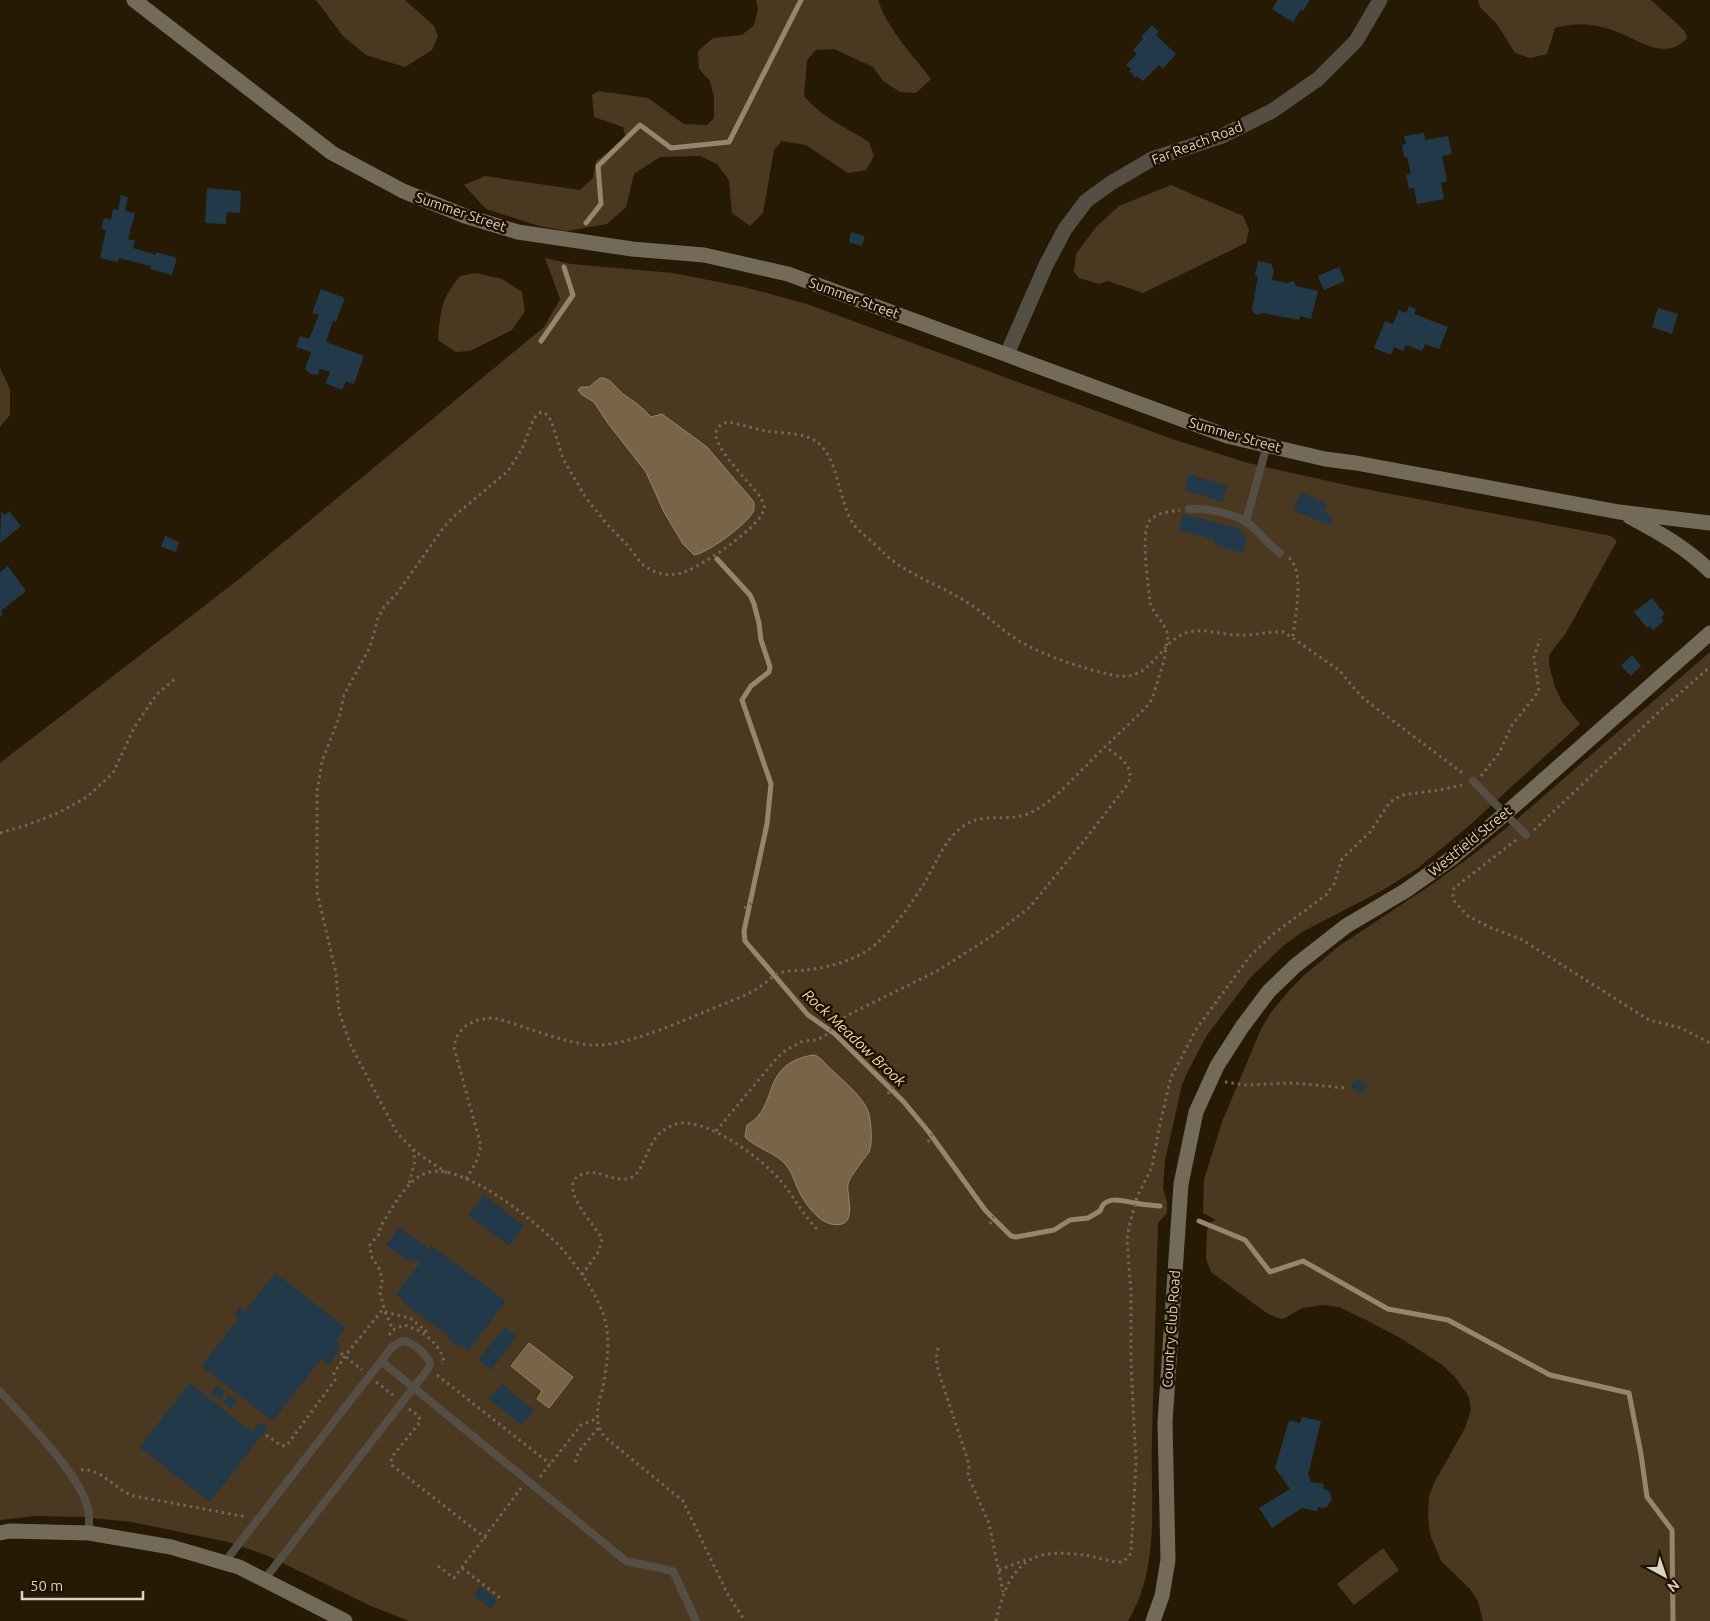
<svg xmlns="http://www.w3.org/2000/svg" width="1710" height="1621" font-family="Ubuntu,sans-serif">
<rect width="100%" height="100%" fill="#271a05"/>
<g fill="#4a3920">
<path d="M316,0H405L434,26L438,36L432,50L405,67L366,55L343,36Z"/>
<path d="M756,0H878C888,30 912,54 931,79L916,93L900,92L883,81L873,67L834,49L816,50L807,60L804,96C821,117 847,128 869,142L874,156L866,170L848,173L806,145L782,141L774,150L763,213L750,226L732,213L729,180L717,164L700,156L660,157L634,174L626,207L607,224L567,231L539,226L486,209L464,185L485,176L580,190L593,178L596,161L626,139L623,127L594,117L592,95L598,91L648,98L684,124L707,125L714,118V97L710,81L699,69L698,51L713,38L742,35L754,25L758,9Z"/>
<path d="M1478,0H1651L1685,31L1687,38C1664,64 1635,36 1609,29C1587,23 1577,23 1555,28L1547,54L1530,58L1515,53L1497,24L1480,7Z"/>
<path d="M1171,185L1243,216L1249,229L1246,243L1143,293L1108,281L1099,284L1079,278L1074,272L1076,254L1096,227L1119,206Z"/>
<path d="M545,258L571,264L673,273L744,287L807,304L1172,439L1248,463L1355,487L1611,536L1617,541L1566,633L1549,655V665L1555,687L1562,702L1580,724L1471,824L1418,868L1383,890L1302,932L1283,946L1251,977L1207,1035L1188,1071L1182,1085L1165,1160L1163,1188L1167,1202V1213L1158,1223C1156,1295 1154,1367 1152,1439C1150,1499 1161,1567 1128,1621H409L371,1606L266,1555L228,1542L132,1522L82,1517L35,1516L0,1520V763L238,580L544,327L560,299Z"/>
<path d="M476,273L502,279L522,292L525,311L512,330L470,351L456,352L438,340C440,313 441,299 460,276Z"/>
<path d="M0,368L10,389V415L0,427Z"/>
<path d="M1710,652V1621H1483L1478,1601L1470,1589L1441,1561L1430,1534L1428,1515L1429,1497L1433,1485L1465,1428L1471,1410L1469,1397L1455,1377L1441,1364L1402,1339L1368,1321L1339,1307L1323,1305L1302,1308L1285,1318L1281,1319L1268,1314L1211,1272L1206,1259L1207,1230L1211,1222L1216,1220L1203,1213L1204,1180L1222,1122L1261,1029L1272,1011L1287,993L1302,977L1339,946L1434,883L1474,854L1516,820Z"/>
<path d="M1383,1548L1399,1570L1354,1605L1337,1584Z"/>
</g>
<g fill="#786446" stroke="#96856d">
<path d="M600,378C612,377 616,390 626,396C636,403 643,408 651,417L662,414L707,447L754,502C754,503 754,508 754,510C749,523 708,553 694,555L683,544L664,512L646,472L607,422L594,402L581,394L578,390L581,387H589Z"/>
<path d="M813,1055L817,1056L822,1060C835,1075 864,1095 869,1114C871,1124 873,1143 869,1152C866,1157 861,1162 858,1167C854,1173 850,1177 848,1184C846,1196 860,1230 831,1224C817,1221 803,1201 798,1189C794,1181 792,1172 786,1165C775,1152 757,1149 745,1137L747,1125C780,1107 759,1064 813,1055Z"/>
<path d="M529,1343L573,1377L549,1408L537,1399L542,1391L511,1366Z"/>
</g>
<g fill="none" stroke-linecap="round" stroke-linejoin="round">
<g stroke="#96856d" stroke-width="5">
<path d="M586,223L601,204L598,166L640,125L671,148L729,142L801,0"/>
<path d="M541,341L573,295L564,267"/>
<path d="M717,559L750,595L754,604L759,623L761,640L770,667L769,672L751,686L742,700L771,784L767,824L744,931L745,941L808,1015L835,1034L903,1101L928,1131L985,1210L1011,1236L1016,1237L1054,1230L1070,1220L1088,1218L1100,1211C1105,1194 1123,1201 1135,1203C1144,1205 1152,1205 1160,1206"/>
<path d="M1199,1221L1245,1240L1270,1272L1303,1261L1388,1309L1448,1320L1550,1375L1629,1393L1641,1454L1647,1497L1672,1530L1673,1621"/>
</g>
</g>
<g fill="#213948">
<path d="M1278,0H1310L1303,11L1301,9L1293,22L1272,9Z"/>
<path d="M1152,25L1159,32L1156,35L1176,54L1163,69L1159,65L1143,81L1137,76L1136,78L1129,71L1131,69L1126,65L1137,54L1133,50L1143,39L1141,37Z"/>
<path d="M1424,133L1425,140L1448,136L1452,154L1442,156L1447,181L1441,183L1444,199L1417,204L1414,188L1409,189L1406,175L1411,174L1407,157H1404L1402,145L1406,144L1404,136Z"/>
<path d="M207,188L241,191L240,213L227,212L226,224L205,223Z"/>
<path d="M121,195L128,197L125,211L135,213L128,239L135,241L133,248L156,255V252L177,258L172,275L150,269L151,266L119,258L118,262L100,258L106,230L101,229L104,218L111,220L113,209L118,210Z"/>
<path d="M851,232L865,236L862,246L849,242Z"/>
<path d="M1258,261L1272,264V268L1274,269L1272,280L1287,283L1293,281L1296,286L1318,291L1311,319L1300,316L1299,320L1263,313L1258,315L1254,313L1252,309L1258,276H1255Z"/>
<path d="M1339,267L1345,281L1324,290L1318,276Z"/>
<path d="M321,289L345,298L336,322L333,321L326,342L364,356L354,384L346,381L342,390L325,383L330,372L320,369L318,375L310,374L305,369L311,352L296,347L300,336L309,339L319,315L312,313Z"/>
<path d="M1409,306L1416,309L1414,314L1448,327L1439,349L1425,344L1422,351L1406,345L1403,351L1394,347L1391,355L1374,348L1385,321L1393,324L1399,310L1406,313Z"/>
<path d="M1658,308L1678,314L1672,334L1652,327Z"/>
<path d="M1189,474L1227,486L1222,502L1184,490Z"/>
<path d="M1301,492L1327,504L1324,512L1333,516L1329,525L1293,510Z"/>
<path d="M1,511L4,515L9,511L21,526L0,543Z"/>
<path d="M1183,514L1241,529L1240,534L1247,536L1243,553L1214,545L1215,540L1179,530Z"/>
<path d="M165,536L179,542L176,552L161,547Z"/>
<path d="M8,566L26,591L1,611L3,614L0,617V572Z"/>
<path d="M1652,598L1665,614L1661,617L1664,621L1653,630L1649,626L1647,628L1634,612Z"/>
<path d="M1632,655L1641,666L1631,676L1621,666Z"/>
<path d="M1356,1079L1367,1086L1362,1094L1351,1087Z"/>
<path d="M484,1195L524,1226L509,1246L468,1215Z"/>
<path d="M399,1227L429,1249L432,1246L506,1301L468,1351L459,1344L458,1346L447,1338L449,1336L403,1303L404,1300L396,1294L420,1263L414,1259L411,1263L386,1245Z"/>
<path d="M275,1273L346,1328L336,1341L340,1344L337,1348L340,1350L328,1365L321,1359L273,1421L201,1366L239,1318L234,1314L240,1307L245,1311Z"/>
<path d="M505,1327L517,1337L491,1370L478,1360Z"/>
<path d="M190,1383L252,1432L259,1422L267,1428L210,1502L139,1447Z"/>
<path d="M502,1384L534,1410L522,1425L489,1399Z"/>
<path d="M217,1386L225,1392L220,1400L211,1394Z"/>
<path d="M229,1395L237,1401L231,1409L223,1402Z"/>
<path d="M1302,1417L1321,1421L1308,1475L1311,1482L1324,1484L1323,1488L1330,1492L1332,1499L1327,1507L1323,1508L1318,1507L1317,1511L1302,1508L1272,1528L1259,1508L1290,1489L1275,1468L1289,1420L1300,1423Z"/>
<path d="M481,1587L497,1601L491,1609L474,1595Z"/>
</g>
<g fill="none" stroke-linecap="round" stroke-linejoin="round">
<g stroke="#726756" stroke-width="3" stroke-dasharray="2.5 4" stroke-linecap="butt">
<path d="M1289,558C1305,571 1295,617 1293,636"/>
<path d="M1481,776L1499,753L1512,725L1539,691L1534,657L1540,639"/>
<path d="M1534,830L1664,707L1710,667"/>
<path d="M0,833L27,825L58,813L87,797L113,773L135,726L157,694L175,679"/>
<path d="M1516,840L1454,888L1453,896L1455,902L1468,916L1489,927L1521,939L1649,1020L1681,1028L1710,1043"/>
<path d="M744,908L755,901"/>
<path d="M1225,1082L1246,1085L1294,1083L1346,1088"/>
<path d="M888,1094L895,1083"/>
<path d="M716,1131L777,1058L786,1050L803,1041L816,1040L825,1036L838,1021L850,1014L939,970L995,934L1030,907L1083,842L1128,784C1136,766 1119,757 1106,747"/>
<path d="M928,1142L934,1130"/>
<path d="M447,1173L417,1153L397,1133L351,1046L339,1012L336,973L317,892V792L322,761L339,718L344,695L370,647L378,618L384,607L398,592L444,527L453,517L508,471L522,449L534,418L541,412L545,413L551,420L563,459L586,498L606,523L628,546L641,563C652,572 662,576 677,574C695,572 757,529 763,512C766,507 763,503 761,498C751,484 718,452 716,436C715,428 721,424 727,422C741,424 754,429 767,431C783,434 806,432 818,443C840,461 838,502 854,525C860,532 867,537 873,543C881,550 888,558 896,563C917,578 943,587 965,601C986,613 1002,632 1023,643C1049,658 1083,668 1112,675C1150,684 1157,646 1183,634C1200,626 1220,635 1239,635C1254,636 1268,631 1284,632L1340,671L1353,687L1364,699L1465,775"/>
<path d="M466,1179L476,1162L481,1146L454,1048C456,1027 474,1018 494,1018C525,1026 562,1043 593,1045C624,1047 680,1022 709,1010C725,1003 742,998 756,989C764,985 771,977 779,973C787,970 798,971 806,970C831,967 857,960 876,944C893,929 913,902 925,882C936,864 944,840 962,827C983,811 1007,823 1030,813C1053,802 1069,782 1087,765C1107,744 1129,725 1149,704L1152,699L1164,661L1168,635C1165,623 1154,615 1150,603C1149,586 1139,530 1151,519C1159,512 1170,512 1180,510"/>
<path d="M409,1183L415,1161L413,1150"/>
<path d="M990,1224L996,1212"/>
<path d="M582,1275L599,1251L602,1239C596,1226 559,1190 578,1176C583,1173 591,1172 596,1173C607,1175 619,1182 630,1178C645,1173 646,1141 664,1130C670,1126 678,1122 685,1123C715,1124 762,1159 781,1181C794,1197 803,1215 818,1230"/>
<path d="M385,1312L410,1318L426,1331L422,1334"/>
<path d="M385,1312L393,1330"/>
<path d="M389,1335L393,1330L404,1325C421,1329 440,1343 444,1362L442,1364"/>
<path d="M938,1348L936,1359L938,1370L967,1458L969,1466L968,1476L989,1523L1003,1592"/>
<path d="M341,1353L362,1370"/>
<path d="M437,1375L550,1464"/>
<path d="M376,1382L393,1395"/>
<path d="M409,1409L419,1416L420,1422L391,1458L392,1465L488,1540"/>
<path d="M266,1435L282,1446L287,1445L335,1380L334,1373L345,1356L384,1308L380,1293L382,1281L380,1270L371,1256L370,1245L380,1233V1227C393,1209 406,1177 430,1172C466,1164 541,1225 564,1251C580,1270 596,1293 604,1316C611,1338 607,1365 603,1387C600,1398 596,1410 598,1421C598,1428 601,1433 606,1438L683,1501L727,1593L745,1621"/>
<path d="M575,1462L579,1451L599,1427"/>
<path d="M81,1470C101,1467 116,1491 134,1496L247,1517"/>
<path d="M540,1477L581,1425L598,1418"/>
<path d="M438,1566L454,1578L521,1488"/>
<path d="M462,1568L503,1600"/>
<path d="M999,1570L1028,1559"/>
<path d="M996,1621C1002,1596 1011,1564 1039,1556C1056,1551 1074,1554 1090,1556C1100,1558 1110,1562 1121,1562L1128,1558L1131,1553L1136,1463L1131,1364V1293L1127,1239L1129,1227L1137,1197L1152,1167L1159,1128L1171,1077L1197,1028L1239,971L1250,956L1273,934L1326,895L1334,884L1342,859L1370,832L1390,802L1402,795L1440,790L1462,785"/>
</g>
<g stroke="#554e45" stroke-width="8">
<path d="M1189,509C1204,508 1233,513 1246,522C1259,530 1267,544 1280,553"/>
<path d="M1246,521L1267,445"/>
<path d="M1473,781L1526,835"/>
<path d="M381,1361L626,1561L673,1571L696,1621"/>
<path d="M0,1391C26,1421 75,1469 87,1505C90,1514 89,1524 89,1533"/>
<path d="M224,1563L392,1347L402,1341C412,1341 427,1354 430,1364L428,1369L264,1580"/>
</g>
<path stroke="#554e45" stroke-width="15" d="M1007,354L1046,265L1065,229L1086,201L1111,183L1152,159L1222,136L1272,111L1318,79L1356,41L1380,0"/>
<g stroke="#746a5a" stroke-width="15">
<path d="M134,0L332,153L403,191L465,216L518,232L632,249L704,255L788,274L1227,436L1325,459L1356,463L1619,512L1710,523"/>
<path d="M1630,517C1660,533 1685,547 1710,571"/>
<path d="M0,1533L10,1531L89,1533L171,1547L239,1567L345,1621"/>
<path d="M1153,1621L1162,1596L1168,1560L1165,1422L1181,1184L1196,1112L1217,1066L1242,1027L1269,991L1295,966L1346,926L1405,891L1452,858L1505,814L1710,633"/>
</g>
</g>
<g text-anchor="middle" stroke-width="5" stroke-linejoin="round" paint-order="stroke">
<g font-size="14" fill="#dcd3c7" stroke="#1e1100">
<text transform="translate(1197 143) rotate(-21)" y="5">Far Reach Road</text>
<text transform="translate(461 212) rotate(19)" y="5">Summer Street</text>
<text transform="translate(854 298) rotate(20)" y="5">Summer Street</text>
<text transform="translate(1235 435) rotate(16)" y="5">Summer Street</text>
<text transform="translate(1470 841) rotate(-39)" y="5">Westfield Street</text>
<text transform="translate(1171 1329) rotate(-86)" y="5">Country Club Road</text>
</g>
<g font-size="15" font-style="italic" fill="#fbd7a0" stroke="#1e1100">
<text transform="translate(854 1038) rotate(43)" y="5">Rock Meadow Brook</text>
</g>
</g>
<g transform="translate(1665 1576) rotate(140)" stroke="#1e1100" stroke-width="4" paint-order="stroke">
<path d="M0-4L9 19L0 12L-9 19Z" fill="#dcd3c7"/>
<text y="-8" font-size="14" font-weight="bold" text-anchor="middle" fill="#dcd3c7">N</text>
</g>
<path d="M22 1591v8h121v-8" fill="none" stroke="#dcd3c7" stroke-width="2.5"/>
<text x="30" y="1591" font-size="15" fill="#dcd3c7" stroke="#1e1100" stroke-width="4" paint-order="stroke">50 m</text>
</svg>
